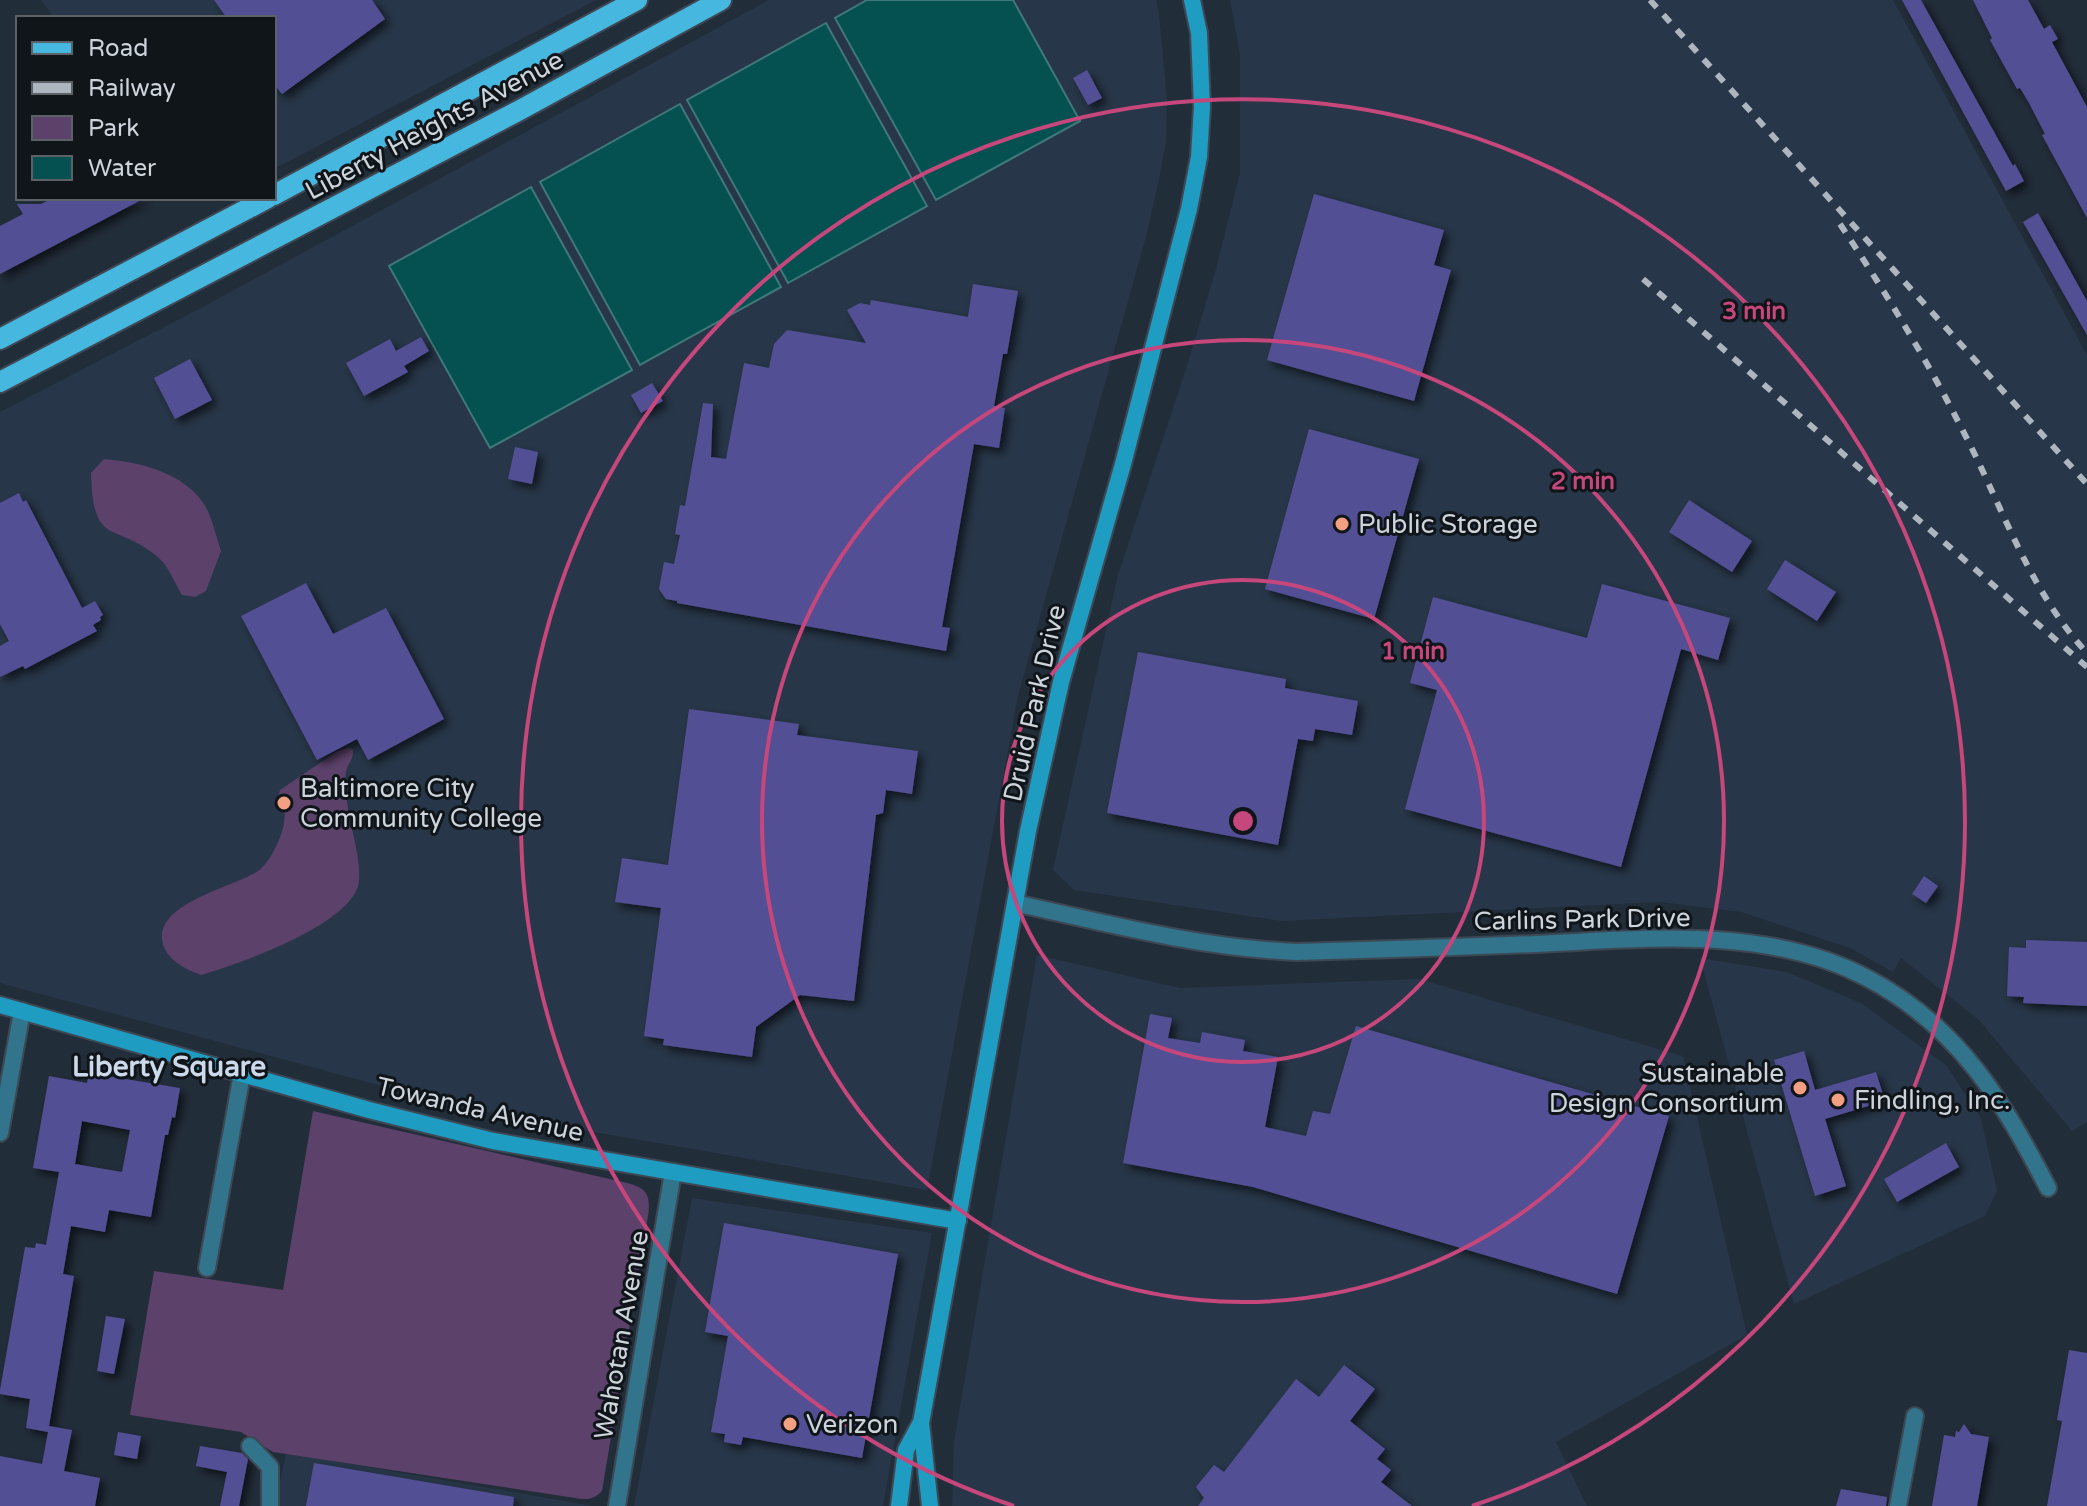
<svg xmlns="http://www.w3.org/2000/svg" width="2087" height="1506" font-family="'Varela Round',sans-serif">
<defs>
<filter id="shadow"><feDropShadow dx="5" dy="5" stdDeviation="4" flood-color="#0009"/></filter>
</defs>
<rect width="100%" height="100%" fill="#222d3a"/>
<g fill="#273648">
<path d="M41,0H596L274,169V18H54Z"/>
<path d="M769,0H1156L1159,14L1167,99L1166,141L1159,179L1147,233L1018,696L927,1190L514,1118L397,1090L0,983V412L199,309Z"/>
<path d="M1230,0H1893L2087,355V1122L2072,1131L1979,1020L1901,958L1893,972L1850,948L1741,912L1660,902L1282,921L1074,890L1053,870L1118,575L1186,369L1216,269L1240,173V55Z"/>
<path d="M1037,955L1180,988L1419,979L1683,1056L1747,1335L1556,1442L1587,1506H952L954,1442Z"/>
<path d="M1700,958L1787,972L1861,1003L1946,1065L1981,1118L1997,1191L1985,1216L1794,1304Z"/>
<path d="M692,1198L932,1233L883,1506H634Z"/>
<path d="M286,1453L593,1506H275Z"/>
</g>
<g fill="#5c416a">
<path d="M104,459C139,462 183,472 204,504C212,517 216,536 221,551L206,591L195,597L182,595C175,584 169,567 159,558C115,520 93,550 91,473Z"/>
<path d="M347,748L353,749C354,759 348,763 346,772C345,777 345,785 346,790C347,821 361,851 359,881C355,924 238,964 201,975C185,969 164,959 162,939C159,902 234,887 258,871C272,861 288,827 284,809C284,808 279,800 278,798L280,790L336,752Z"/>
<path d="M313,1111L627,1183C647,1188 651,1195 648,1216L602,1491C594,1500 585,1500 575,1498L273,1452L241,1432L130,1415L154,1271L283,1290Z"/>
</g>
<g fill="#055151" stroke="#41787b" stroke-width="2">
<path d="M867,0H1013L1080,121L936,200L835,18Z"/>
<path d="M826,23L927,206L788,283L687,100Z"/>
<path d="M680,104L781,287L640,365L540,182Z"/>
<path d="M531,187L632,370L490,448L389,266Z"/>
</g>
<g fill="#534f94" fill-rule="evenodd" filter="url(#shadow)">
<path d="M214,0H372L385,19L282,94L274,84V18H227Z"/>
<path d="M1902,0H1921L2013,166L2015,164L2024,181L2006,191Z"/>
<path d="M1973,0H2028L2044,29L2050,25L2058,39L2052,42L2087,107V218L2042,135L2045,134L2029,103L2020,88L2017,89L1990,40L1992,38Z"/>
<path d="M1087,70L1102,98L1088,105L1073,78Z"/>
<path d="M1314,194L1444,230L1434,265L1451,270L1414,401L1267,360Z"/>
<path d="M53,198H145L0,274V226L23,214L17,204H41Z"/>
<path d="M2038,213L2087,301V335L2023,222Z"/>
<path d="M973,284L1018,291L1007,354H1003L994,406L1005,408L999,448L974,444L942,627L950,628L946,651L677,603V601L666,599L659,589L664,562L674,564L680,535L675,534L680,505L685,506L703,403L713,404L711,457L726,459L744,363L769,368L774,344L787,330L866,343L847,310L860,303L870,305L871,300L968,317Z"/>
<path d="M421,337L429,351L404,366L408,372L364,396L346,363L390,339L396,351Z"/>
<path d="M190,359L212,400L175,419L154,378Z"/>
<path d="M652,383L663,401L641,413L631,395Z"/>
<path d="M1309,429L1419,459L1374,619L1265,589Z"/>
<path d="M515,447L538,452L532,484L508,479Z"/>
<path d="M19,493L23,502L26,500L82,608L95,601L103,615L100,617L101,620L93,625L97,631L25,669L23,666L0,677V646L9,641L0,624V503Z"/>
<path d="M1689,500L1752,541L1732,572L1669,532Z"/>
<path d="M1785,560L1836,592L1817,621L1767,589Z"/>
<path d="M306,583L333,634L386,608L444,719L368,760L357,739L317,760L241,616Z"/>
<path d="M1602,584L1730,618L1718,660L1681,649L1621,867L1405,809L1437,690L1410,683L1433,597L1587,638Z"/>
<path d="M1138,652L1286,679L1285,688L1358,701L1352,735L1315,729L1313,741L1298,739L1278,845L1107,813Z"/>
<path d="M689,709L799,724L797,735L918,751L912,794L886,790L883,813L876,815L854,1001L800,995L756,1027L752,1057L663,1045L664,1039L644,1036L661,908L615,902L622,858L668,865Z"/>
<path d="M1924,876L1938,886L1926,903L1912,894Z"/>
<path d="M2026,940L2087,942V1006L2023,1003L2024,997L2007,996L2009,947L2026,948Z"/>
<path d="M1150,1014L1172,1018L1168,1038L1200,1043L1202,1032L1245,1040L1243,1051L1278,1057L1265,1127L1306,1136L1313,1111L1330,1114L1356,1026L1669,1116L1617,1294L1253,1187L1123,1163Z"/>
<path d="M1804,1051L1815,1090L1876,1072L1885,1101L1825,1119L1846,1186L1815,1196L1774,1060Z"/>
<path d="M89,1073L180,1088L175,1118L172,1117L168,1135H165L151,1217L109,1210L105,1232L71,1226L63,1274L74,1276L49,1426L72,1430L64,1471L100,1478L95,1506H0V1456L42,1464L48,1432L26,1428L30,1399L0,1394V1390L25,1247L35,1248L36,1243L46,1245L59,1172L33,1168L49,1076L87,1083ZM82,1121L130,1130L122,1172L75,1164Z"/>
<path d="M1946,1143L1959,1167L1897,1202L1884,1179Z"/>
<path d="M724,1223L898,1254L862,1458L743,1437L741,1445L724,1442L725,1434L711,1432L728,1336L705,1332Z"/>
<path d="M106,1316L125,1319L114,1374L97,1371Z"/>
<path d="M2069,1350L2087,1353V1506H2047L2062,1421L2057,1420Z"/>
<path d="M1344,1365L1375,1389L1350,1421L1385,1449L1377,1459L1391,1470L1381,1482L1412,1506H1198L1204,1498L1196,1487L1214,1465L1224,1472L1296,1379L1319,1397Z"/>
<path d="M1964,1424L1971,1434L1989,1437L1977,1506H1932L1944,1435L1955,1437L1956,1431L1959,1432Z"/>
<path d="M118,1432L141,1436L137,1459L114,1455Z"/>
<path d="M200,1446L242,1453L248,1459L239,1506H220L227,1472L196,1466Z"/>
<path d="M314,1463L514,1497L513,1506H306Z"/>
<path d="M1841,1489L1887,1497L1886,1506H1836Z"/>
</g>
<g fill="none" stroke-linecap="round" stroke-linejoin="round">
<defs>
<g id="street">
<path d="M1015,903C1109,924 1201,948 1297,952C1376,950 1456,947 1535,944C1644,939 1769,925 1869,979C1959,1027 2003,1101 2048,1188"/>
<path d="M0,1133L22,1011"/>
<path d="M207,1268L242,1074"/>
<path d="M250,1446L270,1467V1506"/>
<path d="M617,1506L673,1172"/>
<path d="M1898,1506L1915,1416"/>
</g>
<g id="secondary">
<path d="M0,1005L369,1110L493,1141L958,1221"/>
<path d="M899,1506L906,1450L920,1424"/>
<path d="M930,1506L921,1423L1028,831L1061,682L1123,464L1189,209L1199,157L1202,107L1199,33L1192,0"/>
</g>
<g id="primary">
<path d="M274,195L637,0"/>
<path d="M0,339L268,198"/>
<path d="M0,382L520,110L721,0"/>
</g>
</defs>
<use href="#street" stroke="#3d4854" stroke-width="20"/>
<use href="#secondary" stroke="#3d4854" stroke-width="20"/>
<use href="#primary" stroke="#3d4854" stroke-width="24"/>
<use href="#street" stroke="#31748c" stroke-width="16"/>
<use href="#secondary" stroke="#1f9cc2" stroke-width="16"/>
<use href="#primary" stroke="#46b8df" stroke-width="20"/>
<g stroke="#adb5be" stroke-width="6" stroke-dasharray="10 10" stroke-linecap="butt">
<path d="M1650,0L2087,484"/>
<path d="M1840,224C1884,290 1926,358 1962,429C2002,505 2028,589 2087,653"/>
<path d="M1643,279L2087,667"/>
</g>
</g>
<g fill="none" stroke="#c5477b" stroke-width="4">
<circle cx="1243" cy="821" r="241"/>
<circle cx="1243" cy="821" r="481"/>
<path d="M1014 1506A722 722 0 1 1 1472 1506"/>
</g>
<g fill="#f2a081" stroke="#10151a" stroke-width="3">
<circle cx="1342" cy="524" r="8"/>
<circle cx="284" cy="803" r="8"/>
<circle cx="1800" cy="1088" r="8"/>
<circle cx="1838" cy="1100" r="8"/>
<circle cx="790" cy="1424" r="8"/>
</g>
<g text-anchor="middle" stroke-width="6" stroke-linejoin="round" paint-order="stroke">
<g font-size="26" fill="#cdd4dc" stroke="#10151a">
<text transform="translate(434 125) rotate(-28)" y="9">Liberty Heights Avenue</text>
<text transform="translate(1034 703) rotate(-77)" y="9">Druid Park Drive</text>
<text transform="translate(1582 919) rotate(-1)" y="9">Carlins Park Drive</text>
<text transform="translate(480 1109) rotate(13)" y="9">Towanda Avenue</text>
<text transform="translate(621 1335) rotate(-80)" y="9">Wahotan Avenue</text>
</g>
<g font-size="26" fill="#cdd4dc" stroke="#10151a" text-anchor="start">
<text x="1358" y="533">Public Storage</text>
<text x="300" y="797">Baltimore City<tspan x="300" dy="30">Community College</tspan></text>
<text x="1784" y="1082" text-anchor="end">Sustainable<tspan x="1784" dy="30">Design Consortium</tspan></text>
<text x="1854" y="1109">Findling, Inc.</text>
<text x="806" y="1433">Verizon</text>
</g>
<g font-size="28" font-weight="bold" fill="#cbd9ea" stroke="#10151a">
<text x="169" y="1076">Liberty Square</text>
</g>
</g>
<circle cx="1243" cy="821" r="12" fill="#c5477b" stroke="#10151a" stroke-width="4"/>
<g font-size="24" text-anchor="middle" font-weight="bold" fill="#c5477b" stroke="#10151a" stroke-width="6" stroke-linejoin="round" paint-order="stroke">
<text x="1754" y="319">3 min</text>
<text x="1583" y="489">2 min</text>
<text x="1413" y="659">1 min</text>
</g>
<rect x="16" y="16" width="260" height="184" fill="#10151a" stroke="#5c6168" stroke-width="2"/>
<rect x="32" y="42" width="40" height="12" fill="#46b8df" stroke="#5c6168" stroke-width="2"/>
<text x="88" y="56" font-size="24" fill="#cdd4dc">Road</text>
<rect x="32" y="82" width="40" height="12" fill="#adb5be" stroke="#5c6168" stroke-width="2"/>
<text x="88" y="96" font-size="24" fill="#cdd4dc">Railway</text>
<rect x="32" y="116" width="40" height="24" fill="#5c416a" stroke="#5c6168" stroke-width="2"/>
<text x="88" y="136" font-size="24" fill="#cdd4dc">Park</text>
<rect x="32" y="156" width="40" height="24" fill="#055151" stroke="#5c6168" stroke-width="2"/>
<text x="88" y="176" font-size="24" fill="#cdd4dc">Water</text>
</svg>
